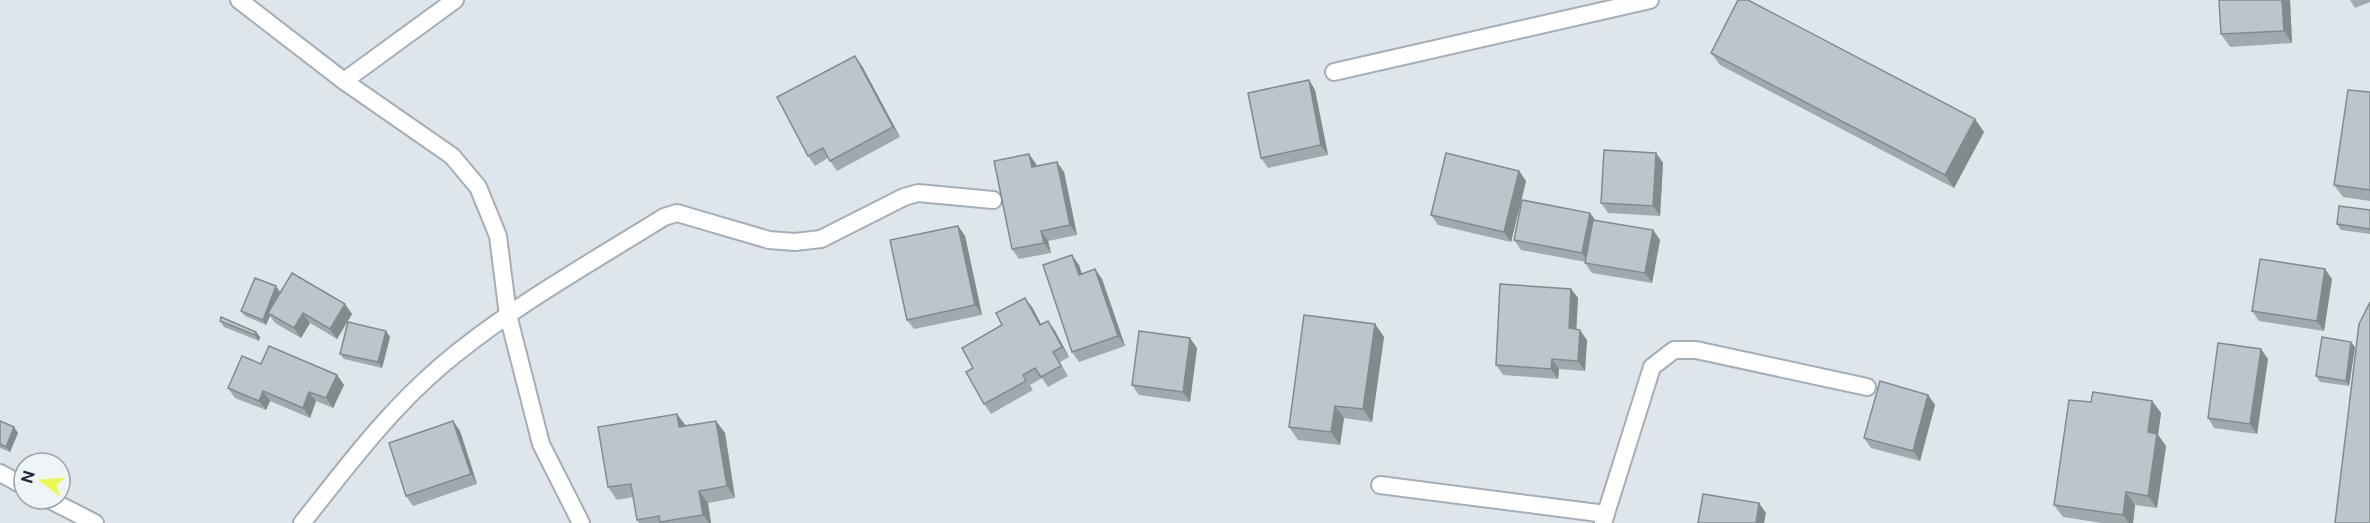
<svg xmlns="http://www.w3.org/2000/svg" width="2370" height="523" font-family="'Public Sans',sans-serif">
<rect width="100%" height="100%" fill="#dfe6eb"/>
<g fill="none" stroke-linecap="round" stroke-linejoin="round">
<defs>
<g id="minor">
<path d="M239,0L344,81L452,156L478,187L498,236L508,315L541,444L581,523"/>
<path d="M1334,72L1650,0"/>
<path d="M344,81L455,0"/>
<path d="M0,473L24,486"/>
<path d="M1380,485L1606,514"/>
<path d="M48,499L95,523"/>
<path d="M302,523C346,468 387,412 441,366C509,308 589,264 664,217L677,213L769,240L795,242L821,239L904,197L918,193L993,200"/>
<path d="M1603,523L1652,367L1674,350H1696L1867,387"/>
</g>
</defs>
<use href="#minor" stroke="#a5aeb6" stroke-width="20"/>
<use href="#minor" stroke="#fff" stroke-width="16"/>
</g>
<g fill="#a1a9af">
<path d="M2290,0L2292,43L2230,47L2221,34Z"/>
<path d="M2350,0H2370V2L2355,8Z"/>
<path d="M1711,53L1984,132L1954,188L1720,65Z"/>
<path d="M862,66L900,137L837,171L828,158L815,166L808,156Z"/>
<path d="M1309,80L1315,90L1328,155L1268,168L1261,158Z"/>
<path d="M2370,92V201L2343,197L2334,185Z"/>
<path d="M1656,153L1663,163L1660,216L1608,213L1601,203Z"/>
<path d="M1029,154L1036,164V166L1064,172L1077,235L1048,241L1051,253L1019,259L1012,249Z"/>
<path d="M1519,171L1526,181L1511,242L1438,225L1431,215Z"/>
<path d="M2370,210V234L2341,230L2337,224Z"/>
<path d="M1590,213L1595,220L1653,230L1660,240L1652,283L1592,273L1585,263L1586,262L1521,250L1514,240Z"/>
<path d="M958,226L965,236L982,315L914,329L907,320Z"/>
<path d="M1079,265L1082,274L1095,269L1102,279L1125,346L1079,362L1072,352Z"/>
<path d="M2332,279L2324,331L2259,321L2252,311Z"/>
<path d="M1571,289L1578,298L1576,329L1587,340L1585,371L1559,369L1558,379L1503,375L1496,365Z"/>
<path d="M280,292L352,314L337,339L310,323L301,338L275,323L270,316L266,325L245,316L241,311Z"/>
<path d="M1032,307L1041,325L1048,321L1055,331L1069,357L1060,362L1068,376L1048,387L1042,378L1030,385L1033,390L991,414L984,404L973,368Z"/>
<path d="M220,321L256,332L260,337L259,341L224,327Z"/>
<path d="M1375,324L1384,337L1372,422L1344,418L1340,445L1298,440L1289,427Z"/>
<path d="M390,337L382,368L344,359L340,354Z"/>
<path d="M2355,347L2349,386L2320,382L2316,376Z"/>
<path d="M1197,348L1190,402L1139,395L1132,385Z"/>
<path d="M2268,359L2257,434L2214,428L2208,418Z"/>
<path d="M261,364L337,375L344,385L333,408L316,401L310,418L270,401L266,410L235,398L228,388Z"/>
<path d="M1928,395L1935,405L1920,461L1871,448L1864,438Z"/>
<path d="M2152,401L2161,413L2158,435L2166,446L2157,508L2135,505L2133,523H2102L2063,517L2054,505L2091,402Z"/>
<path d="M677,414L685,425L716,421L725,433L735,498L708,503L711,523H639L637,520L633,497L617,500L608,487Z"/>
<path d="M0,421L18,433L10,452L0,448Z"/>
<path d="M453,421L460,431L477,484L413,506L406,496Z"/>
</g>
<g fill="#838a8e">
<path d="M2282,0H2290L2292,43L2284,31Z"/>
<path d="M855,56L862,66L900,137L893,127Z"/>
<path d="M1309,80L1315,90L1328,155L1321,145Z"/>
<path d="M1975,119L1984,132L1954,188L1945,175Z"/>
<path d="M1656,153L1663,163L1660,216L1653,206Z"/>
<path d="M1029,154L1036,164L1039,177L1032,167Z"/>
<path d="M1057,162L1064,172L1077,235L1070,225Z"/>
<path d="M1519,171L1526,181L1511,242L1504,232Z"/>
<path d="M1590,213L1597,223L1589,262L1582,253Z"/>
<path d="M958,226L965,236L982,315L975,305Z"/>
<path d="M1653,230L1660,240L1652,283L1645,273Z"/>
<path d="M1041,231L1048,241L1051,253L1044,243Z"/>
<path d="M1072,255L1079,265L1085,285L1079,275Z"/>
<path d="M1095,269L1102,279L1125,346L1118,336Z"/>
<path d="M2325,269L2332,279L2324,331L2317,321Z"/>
<path d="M276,286L280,292L268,313L270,316L266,325L263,320Z"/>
<path d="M1571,289L1578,298L1576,338L1569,328Z"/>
<path d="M1025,298L1032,307L1047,335L1040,325Z"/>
<path d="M345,304L352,314L337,339L330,329Z"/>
<path d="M303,313L310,323L301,338L294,328Z"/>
<path d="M1048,321L1055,331L1069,357L1062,347Z"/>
<path d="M1375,324L1384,337L1372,422L1363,409Z"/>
<path d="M1580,330L1587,340L1585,371L1578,361Z"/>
<path d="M386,331L390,337L382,368L378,362Z"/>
<path d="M256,332L260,337L259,341L255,335Z"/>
<path d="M1190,338L1197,348L1190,402L1183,392Z"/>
<path d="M2351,342L2355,347L2349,386L2346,381Z"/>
<path d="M2261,349L2268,359L2257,434L2250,424Z"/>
<path d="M1552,359L1559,369L1558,379L1551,369Z"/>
<path d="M337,375L344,385L333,408L326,398Z"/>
<path d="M263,391L270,401L266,410L259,401Z"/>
<path d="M309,392L316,401L310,418L303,408Z"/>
<path d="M1928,395L1935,405L1920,461L1913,451Z"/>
<path d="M2152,401L2161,413L2158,435L2166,446L2157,508L2148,496V432Z"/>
<path d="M1335,406L1344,418L1340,445L1331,432Z"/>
<path d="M677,414L686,426L679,427Z"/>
<path d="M453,421L460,431L477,484L471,474Z"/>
<path d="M716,421L725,433L735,498L727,486Z"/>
<path d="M14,427L18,433L10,452L6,447Z"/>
<path d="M699,491L708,503L711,523H709L703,515Z"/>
<path d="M2126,492L2135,505L2133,523H2129L2123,515Z"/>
<path d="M1759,503L1766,513L1764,523H1756Z"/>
</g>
<g fill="#bbc5cb" stroke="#838a8e" stroke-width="1.5">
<path d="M1738,0H1748L1975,119L1945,175L1711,53Z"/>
<path d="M2219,0H2282L2284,31L2221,34Z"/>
<path d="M855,56L893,127L830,161L823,148L808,156L777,97Z"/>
<path d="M1309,80L1321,145L1261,158L1248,93Z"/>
<path d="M2348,90L2370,92V190L2334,185Z"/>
<path d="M1604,150L1656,153L1653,206L1601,203Z"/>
<path d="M1446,153L1519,171L1504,232L1431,215Z"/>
<path d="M1029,154L1032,167L1057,162L1070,225L1041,231L1044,243L1012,249L994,161Z"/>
<path d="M1522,200L1590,213L1582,253L1514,240Z"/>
<path d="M2339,206L2370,210V229L2337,224Z"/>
<path d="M1593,220L1653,230L1645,273L1585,263Z"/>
<path d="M958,226L975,305L907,320L890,240Z"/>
<path d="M1072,255L1079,275L1095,269L1118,336L1072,352L1043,265Z"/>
<path d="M2260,259L2325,269L2317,321L2252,311Z"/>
<path d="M292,273L345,304L330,329L303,313L294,328L268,313Z"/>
<path d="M255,278L276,286L263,320L241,311Z"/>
<path d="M1500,284L1571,289L1569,328L1580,330L1578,361L1552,359L1551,369L1496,365Z"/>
<path d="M1025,298L1040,325L1048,321L1062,347L1053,352L1061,366L1041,377L1035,368L1023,375L1026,381L984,404L966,372L973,368L962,348L1002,325L996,313Z"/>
<path d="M2370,302V523H2335L2359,324Z"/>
<path d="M1304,315L1375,324L1363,409L1335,406L1331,432L1289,427Z"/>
<path d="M221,317L256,332L255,335L220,321Z"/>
<path d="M348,322L386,331L378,362L340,354Z"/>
<path d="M1139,331L1190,338L1183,392L1132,385Z"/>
<path d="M2322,337L2351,342L2346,381L2316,376Z"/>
<path d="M2218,343L2261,349L2250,424L2208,418Z"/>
<path d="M269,346L337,375L326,398L309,392L303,408L263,391L259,401L228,388L242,356L261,364Z"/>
<path d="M1880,381L1928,395L1913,451L1864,438Z"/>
<path d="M2093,392L2152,401L2148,432L2157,434L2148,496L2126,492L2123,515L2054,505L2069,400L2091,402Z"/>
<path d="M677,414L679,427L716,421L727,486L699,491L703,515L660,522L659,516L637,520L631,484L608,487L598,427Z"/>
<path d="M0,421L14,427L6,447L0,444Z"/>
<path d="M453,421L471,474L406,496L389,443Z"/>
<path d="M1703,494L1759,503L1756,523H1698Z"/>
</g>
<g transform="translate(42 481) rotate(286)"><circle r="28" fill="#eff5f7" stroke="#9ca4ac" stroke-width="1.5"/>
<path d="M0-4.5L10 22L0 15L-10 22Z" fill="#eaf850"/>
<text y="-9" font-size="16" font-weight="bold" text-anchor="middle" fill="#1f2b3b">N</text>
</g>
</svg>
